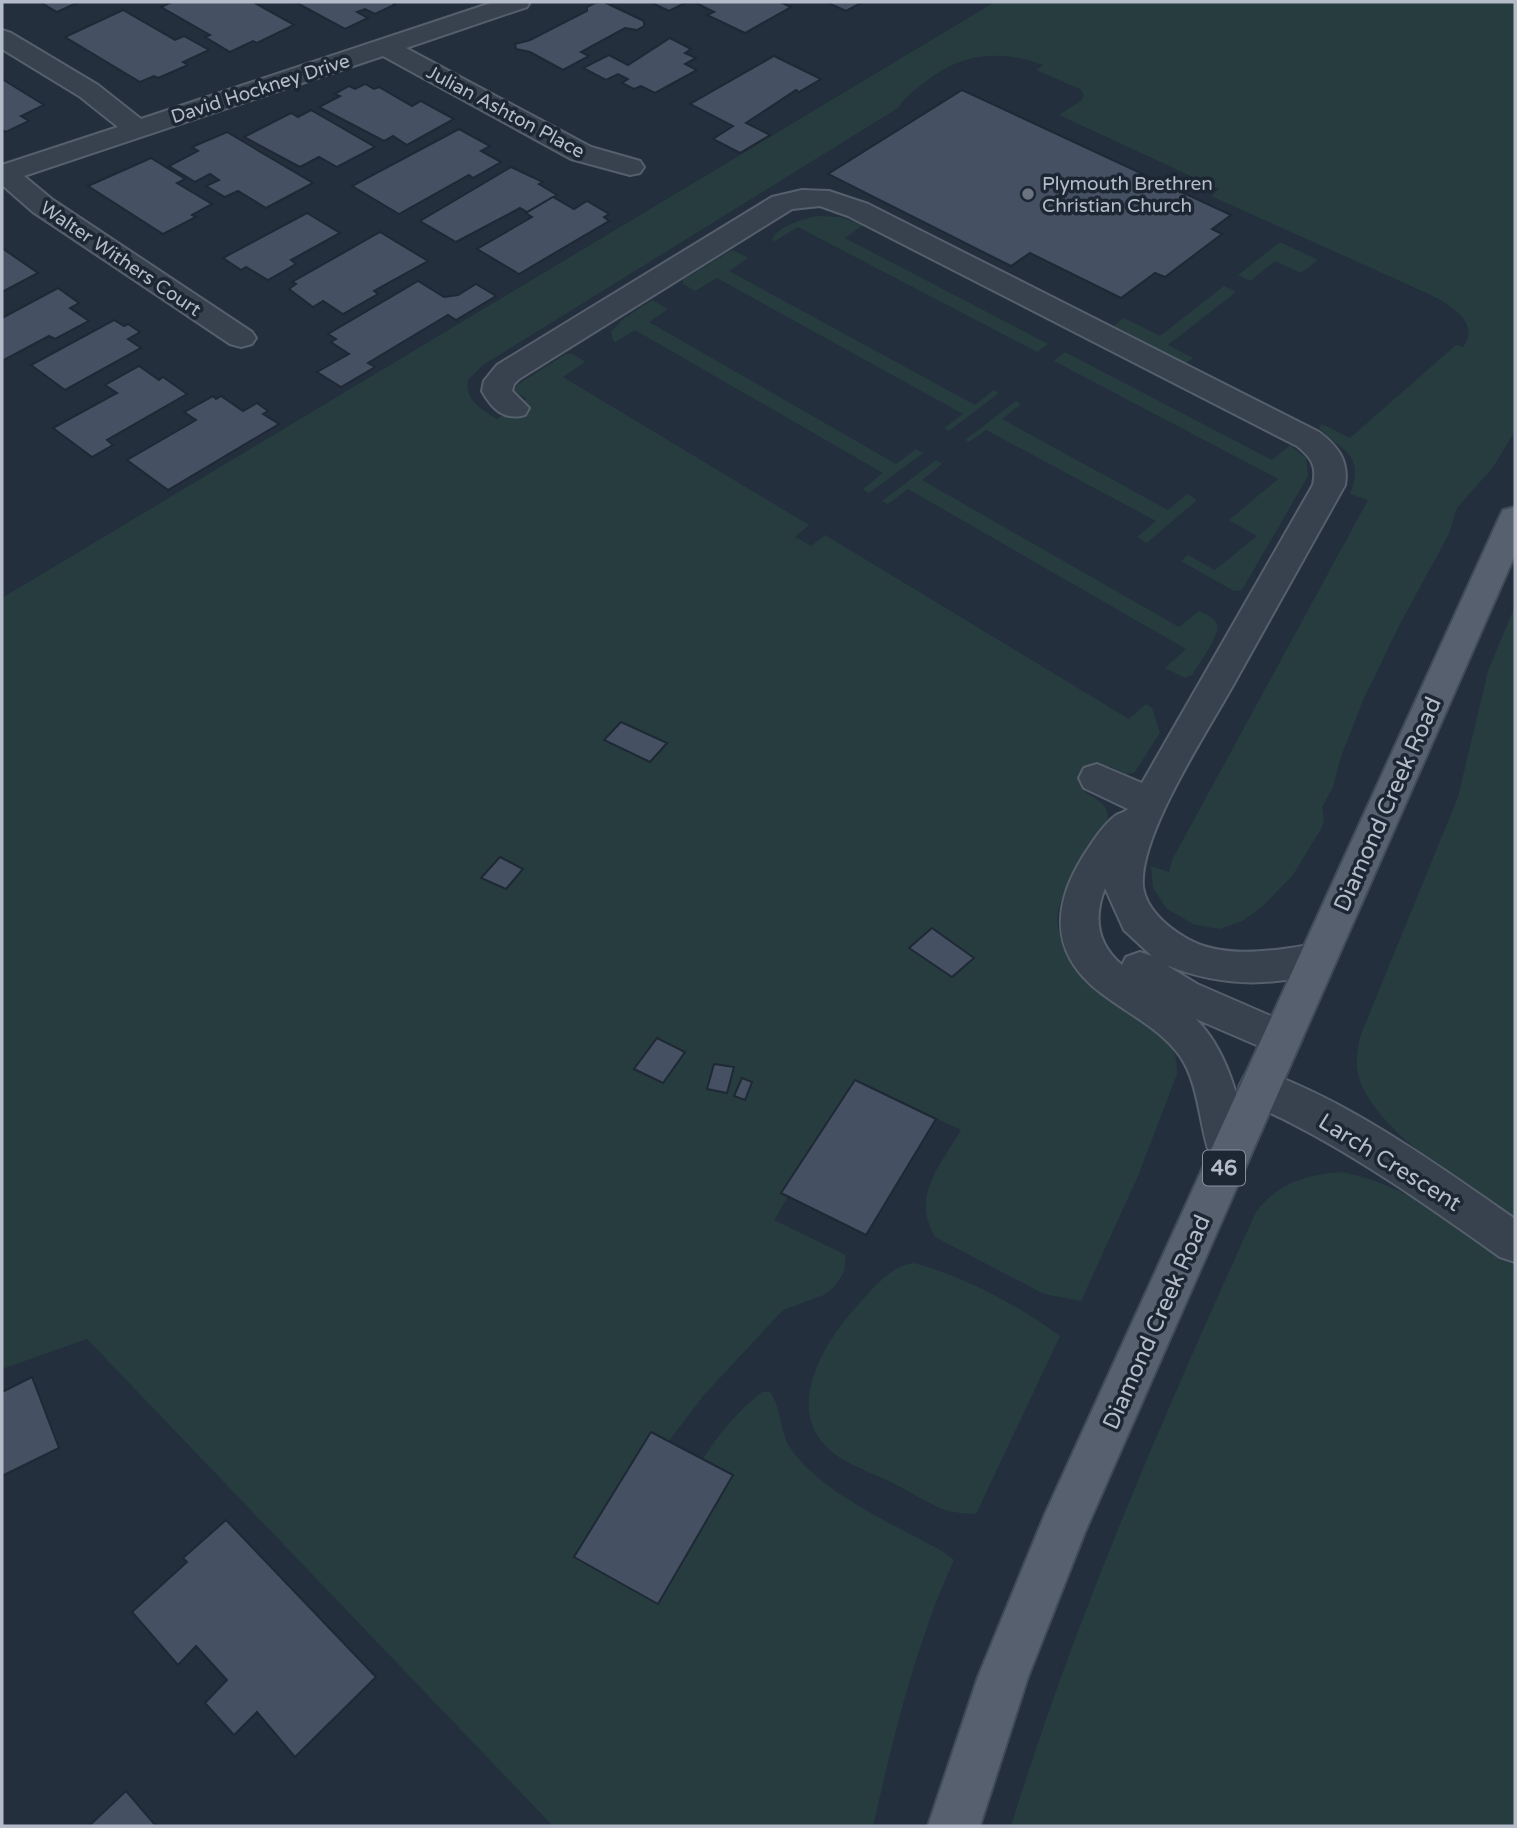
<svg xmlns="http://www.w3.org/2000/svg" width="1517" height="1828" font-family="'Varela Round',sans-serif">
<rect width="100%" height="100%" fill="#242f3e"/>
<g fill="#263c3f">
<path d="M995,2H1515V431L1494,466L1457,508L1449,534L1401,622L1363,700L1341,757L1333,787L1322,807L1324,820L1321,829L1293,875L1263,906L1242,921L1220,929L1195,925L1167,909L1153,888L1151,866L1169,872L1172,860L1368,500L1350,494C1365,453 1343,453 1319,428L1322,424L1350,438L1456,345L1463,347C1484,320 1440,299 1420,290L1211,196L1219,189L1059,115L1082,100L1084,94L1080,89L1036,70L1043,65C999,49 961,53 925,82C915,90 904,97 898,108L483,365L468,380C465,401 481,409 497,419L527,399L514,391L517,385L566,354H573L585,362L563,377L809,525L795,537L811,546L825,535L1129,719L1146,704L1152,708L1160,733L1134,773L1125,774L1110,766L1084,791C1095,799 1108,803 1108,818C1092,845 1070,873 1060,903C1040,965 1140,1001 1170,1043C1176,1052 1177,1064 1177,1074L1138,1176L1081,1301L1044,1294L935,1237C911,1196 940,1166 961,1130L855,1080L781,1193L788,1197L774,1220L846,1255L844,1272L835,1286L824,1295L783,1310L703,1396L669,1441L703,1459C719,1433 738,1411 762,1392H770C782,1409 779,1430 790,1448C821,1493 895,1525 942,1551L954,1560C915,1645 894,1736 873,1826H553L87,1339L2,1369V598Z"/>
<path d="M816,216L840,217L863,225L845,238L1048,344L1037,352L798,227L775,241L772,240C777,226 802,220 816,216Z"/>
<path d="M1280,242L1318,260L1301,273L1275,261L1250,281L1238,275Z"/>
<path d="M732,250L748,258L729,271L975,405L994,390L999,393L949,431L944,428L963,414L717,278L695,291L683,284V280Z"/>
<path d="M1224,286L1236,292L1168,345L1193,358L1186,363L1114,326L1124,318L1160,336Z"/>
<path d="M652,300L668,309L649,322L896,464L916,449L923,453L869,493L863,489L883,473L635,330L615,342L613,340L611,332L622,320Z"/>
<path d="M1065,352L1272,460L1290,445L1306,458L1308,476L1242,590L1234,591L1181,561L1188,555L1215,570L1257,536L1229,520L1278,479L1054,361Z"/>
<path d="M1016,401L1021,404L1002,419L1168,510L1187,494L1197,500L1147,543L1137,537L1156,521L986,430L969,442L965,440Z"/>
<path d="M936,460L942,464L922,480L1179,627L1199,611C1205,614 1214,617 1217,624C1221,634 1198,665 1192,675L1185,678L1165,668L1186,649L908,489L888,504L882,501Z"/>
<path d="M1515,606V1221C1470,1188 1366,1127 1357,1069C1356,1058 1358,1048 1360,1037L1458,797L1488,671Z"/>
<path d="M1341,1172C1406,1183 1462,1229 1515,1266V1826H1011C1076,1616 1165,1412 1256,1212C1278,1183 1306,1175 1341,1172Z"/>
<path d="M914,1263C963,1276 1020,1306 1060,1336L976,1514C967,1513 957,1513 949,1511C929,1505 909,1491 891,1482C868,1471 838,1462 822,1442C788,1401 827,1339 856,1307C872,1290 889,1266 914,1263Z"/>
</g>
<g fill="#455162" stroke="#1f2835" stroke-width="2">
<path d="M40,2H79L57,12Z"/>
<path d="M172,2H253L294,25L257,43L253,41L230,52L205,37L210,35L161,7Z"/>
<path d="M295,2H392L396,4L375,14L365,9L357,12L368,18L345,29Z"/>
<path d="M604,2L644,21V26L637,30L625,28L581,52L589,56L563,70L530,52L516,49L515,44L530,40L587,11V7L595,3Z"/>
<path d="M650,2H687L669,11Z"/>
<path d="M694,2H780L791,7L745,33L707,15L714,12Z"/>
<path d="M826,2H863L846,11Z"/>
<path d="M123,10L175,40L184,36L209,50L183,62L188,65L172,72L158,78L154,76L140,82L65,37Z"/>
<path d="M670,38L691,49L685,53L696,58L685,64L697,70L655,93L641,86L634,89L622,83L628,79L618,74L606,80L583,68L609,55L628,65Z"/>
<path d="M774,56L821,79L799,92L796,90L746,123L770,135L740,153L713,139L733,126L690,104Z"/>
<path d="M2,79L44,105L21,116L29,121L6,132L2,130Z"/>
<path d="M365,84L374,89L379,87L412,106L421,101L454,119L407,145L393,136L384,141L319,107L340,96L335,94L349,86L355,89Z"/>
<path d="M962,90L1231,215L1212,229L1222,234L1165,277L1155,273L1121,298L1030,253L1011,266L828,174Z"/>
<path d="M311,110L375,147L337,167L319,157L300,167L244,137L291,113L298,117Z"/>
<path d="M459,129L490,146L481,151L501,162L473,178L469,175L399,214L352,186Z"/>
<path d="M227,132L313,183L266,208L238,191L225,197L206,186L219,180L210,174L195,182L169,166L198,151L192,147Z"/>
<path d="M151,158L185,179L177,183L212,204L192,215L196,217L163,234L88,186Z"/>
<path d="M511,167L543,182L539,184L557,195L527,212L520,208L456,242L420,221Z"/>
<path d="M553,197L574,209L587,201L609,214L604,217L609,221L519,274L477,249L532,217L526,213Z"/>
<path d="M307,213L340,233L291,260L296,264L268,280L246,267L241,270L223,258Z"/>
<path d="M380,232L428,261L374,291L378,294L343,314L323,301L313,307L289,289L296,284L292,282Z"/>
<path d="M2,248L38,273L2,292Z"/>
<path d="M418,281L444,297L458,295L476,284L496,296L456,320L448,315L368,363L375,367L341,387L317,372L349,354L331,342L336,339L328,334Z"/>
<path d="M58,288L79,303L70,308L89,321L55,339L49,336L2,361V318Z"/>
<path d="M114,320L124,326L128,324L140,332L128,339L141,348L65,390L31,365Z"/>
<path d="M139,366L159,380L163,377L187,394L107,440L113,445L92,457L53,428L117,393L105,385Z"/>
<path d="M213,396L216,399L221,396L243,411L257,403L268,411L263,414L279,424L168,490L127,460L196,420L184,412Z"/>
<path d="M621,722L667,743L650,762L604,740Z"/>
<path d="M500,857L523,869L506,889L481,878Z"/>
<path d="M932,928L974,958L952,977L909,948Z"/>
<path d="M657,1038L685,1052L663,1083L634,1069Z"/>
<path d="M714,1064L734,1067L727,1093L707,1089Z"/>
<path d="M742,1078L752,1082L745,1100L734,1096Z"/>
<path d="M855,1080L936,1119L866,1235L781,1193Z"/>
<path d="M32,1377L59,1448L2,1476V1392Z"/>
<path d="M651,1432L733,1475L658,1604L574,1557Z"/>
<path d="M226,1520L376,1677L295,1757L257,1712L234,1735L205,1703L227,1680L196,1646L178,1665L132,1612L187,1562L183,1558Z"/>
<path d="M126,1791L156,1826H89Z"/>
</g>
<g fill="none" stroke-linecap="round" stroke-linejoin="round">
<defs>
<g id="minor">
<path d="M494,2H530L527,7L406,48L591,147L640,161L644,167L640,173L630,175L571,159L383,56L24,176L53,200L252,332L256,338L252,344L241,347L230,344L33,212L2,185V165L118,127L79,96L2,49V30L11,33L98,85L141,119Z"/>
<path d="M802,190L829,191L868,204L1319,432C1338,446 1349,461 1345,485C1309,550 1272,615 1236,680C1210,728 1138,835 1143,887C1146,909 1167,927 1186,938C1215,956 1257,953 1290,948C1306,946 1315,942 1331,947L1337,958L1331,969C1275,988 1220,987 1166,965L1197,984L1296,1027L1302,1039L1296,1051L1282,1056L1196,1019C1231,1055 1240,1107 1251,1154L1245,1167L1230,1172L1215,1167C1198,1132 1202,1089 1180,1056C1160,1028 1128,1014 1101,993C1051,955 1051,909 1082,858C1091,844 1102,826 1115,816C1119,813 1124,813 1128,809L1084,788L1079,778L1084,768L1097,764L1142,783L1313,485C1317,466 1312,458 1297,446L848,216L820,206L792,209L519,379L514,384L512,391L529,408L525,415C504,421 492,409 482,391L484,381L497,365L772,197ZM1105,888L1124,930L1152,956L1140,952L1126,957L1122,965C1097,944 1093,918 1105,888Z"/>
<path d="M1260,1070C1348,1100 1439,1166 1515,1219V1262L1500,1257C1432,1209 1365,1161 1291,1123C1272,1113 1249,1106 1239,1087L1245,1075Z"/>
</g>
<path id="major" d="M1515,507V555L1085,1532L1028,1677L980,1826H928L978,1677L1045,1514L1499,518L1503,510Z"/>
</defs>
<use href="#minor" stroke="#565f6c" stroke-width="4"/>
<use href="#major" stroke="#414a57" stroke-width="4"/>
<use href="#minor" fill="#38414e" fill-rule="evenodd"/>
<use href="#major" fill="#56606e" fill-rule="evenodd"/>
</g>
<circle fill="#6b7280" stroke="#1d2633" stroke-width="2.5" cx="1028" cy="194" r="7"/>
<g text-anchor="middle" stroke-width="7" stroke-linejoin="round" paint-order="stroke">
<g font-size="19" fill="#b4bcc9" stroke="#1d2633">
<text transform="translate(260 88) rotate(-18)" y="7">David Hockney Drive</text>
<text transform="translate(506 111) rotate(28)" y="7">Julian Ashton Place</text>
<text transform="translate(121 258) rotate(34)" y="7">Walter Withers Court</text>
</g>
<g font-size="19" fill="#b4bcc9" stroke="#1d2633" text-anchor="start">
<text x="1042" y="190">Plymouth Brethren<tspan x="1042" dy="22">Christian Church</tspan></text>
</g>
<rect fill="#1d2633" stroke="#878f9c" stroke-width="2" x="1203" y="1150.5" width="42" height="35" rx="5"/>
<g font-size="21" font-weight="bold" fill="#b4bcc9">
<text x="1224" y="1175">46</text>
</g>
<g font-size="23" fill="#b4bcc9" stroke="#1d2633">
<text transform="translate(1387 804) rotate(-66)" y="8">Diamond Creek Road</text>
<text transform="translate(1390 1162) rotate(32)" y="8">Larch Crescent</text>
<text transform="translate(1156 1322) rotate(-66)" y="8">Diamond Creek Road</text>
</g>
</g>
<rect width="1517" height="1828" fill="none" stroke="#b4bcc9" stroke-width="7"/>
</svg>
